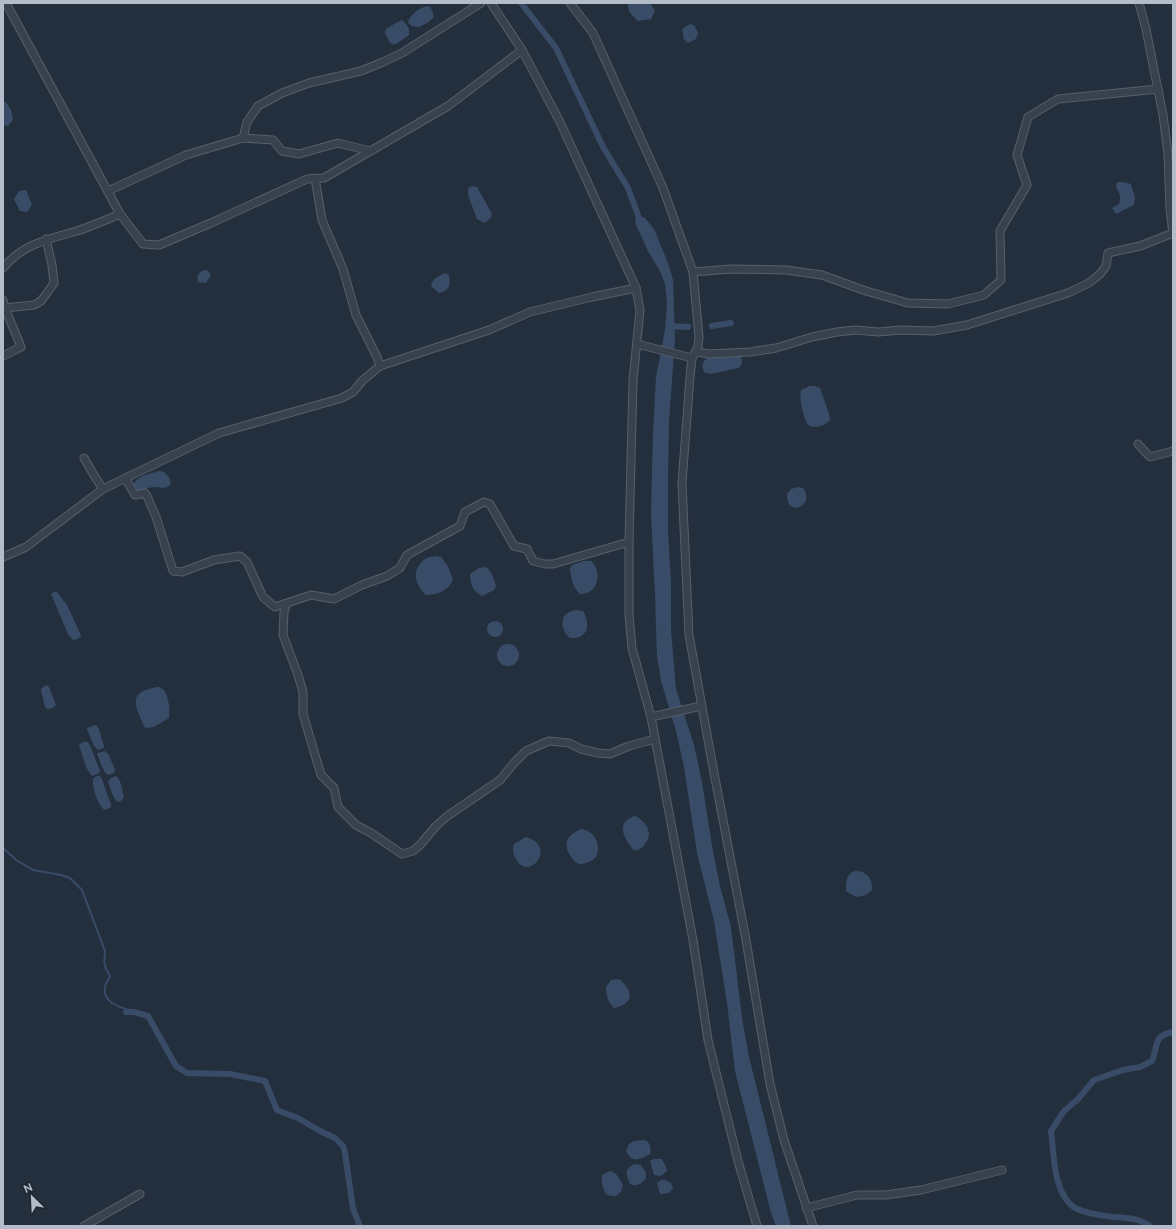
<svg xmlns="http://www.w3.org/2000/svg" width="1176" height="1229" font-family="Raleway,sans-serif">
<rect width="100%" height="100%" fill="#242f3e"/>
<g fill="#394c67">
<path d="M627,3H650L655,11L651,19L638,21L630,13Z"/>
<path d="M429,6L432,10L434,17C428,23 415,33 408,22C412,13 419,7 429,6Z"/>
<path d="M402,20C407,25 410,28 409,35L396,44H391L385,34L386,29L394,24Z"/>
<path d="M690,24L694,25L698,33L696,39L688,43L684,39L682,29Z"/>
<path d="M6,102L11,110L13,120L8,126L3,125V103Z"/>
<path d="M1117,182H1123L1131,184L1135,198L1134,205L1116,214L1112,208L1119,204C1122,198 1119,193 1116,187Z"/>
<path d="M472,186L477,187L492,214L490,219L484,223L477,219L468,195V188Z"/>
<path d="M26,190L32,205L27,212L20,211L14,199L19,191Z"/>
<path d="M640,216L645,218L654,229L668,263L673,280L675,340L669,421L668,477V530L671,582V630L676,689L694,745L702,782L712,846L720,886L731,927L742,1018L749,1057L791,1226H776L771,1213L735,1071L727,1003L714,921L697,853L684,767L676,731L661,681L657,656L655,594L651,514L653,432L656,377L665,330L667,303L665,284L660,271L648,251L636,225L635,219L638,217Z"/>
<path d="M207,270L211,275L206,283L198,282C196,274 199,271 207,270Z"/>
<path d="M445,273L449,275C451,285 449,291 439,293L431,286C432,279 439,276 445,273Z"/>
<path d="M740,355C743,360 742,364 739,368L710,374L704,372C696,351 727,355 740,355Z"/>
<path d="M810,386H815L820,388L829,414L830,420C825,426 814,429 808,425C803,416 799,400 801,390Z"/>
<path d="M160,471C167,472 170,478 171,484C166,490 162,487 155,487C149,487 143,490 138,492L133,484C138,476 151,473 160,471Z"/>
<path d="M798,487L803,488C816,507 786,518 787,494L791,489Z"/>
<path d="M435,556L441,557L448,566L453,580C448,591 437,595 426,595C417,586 411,574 421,563C425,558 429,557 435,556Z"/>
<path d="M584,561H591C603,573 598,594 580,594C573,588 571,578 570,569L572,565Z"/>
<path d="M486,567C492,571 494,579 496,586L494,590L482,596C473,592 470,584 470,574L479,568Z"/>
<path d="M54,592H57L67,605L80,633L81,636L78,639L73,640L68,634L52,596L51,594Z"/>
<path d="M576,610L583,611C591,625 588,639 570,638C562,632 560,621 566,614L572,611Z"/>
<circle cx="495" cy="629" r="8"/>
<circle cx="508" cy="655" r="11"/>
<path d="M46,685L49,687L56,705L53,708L47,709L45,707L41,690L42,688Z"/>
<path d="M157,687C169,687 170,709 169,718L154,727L145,728C142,720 130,701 139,694C143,690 152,688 157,687Z"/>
<path d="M96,725L99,729L104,746V748L98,750L94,746L87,729V728Z"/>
<path d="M84,742H88L92,750L100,771L99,773L92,776C85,769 83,755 79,746L80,744Z"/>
<path d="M105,751L109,755L115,770L114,773C113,773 109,775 108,775C104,774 99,758 97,754L98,753Z"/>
<path d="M97,776H100L102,779L111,805V807L107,809L104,810C97,802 92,789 93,779Z"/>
<path d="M116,776L120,781L124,797L121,801L118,802C112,798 110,787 108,781L111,778Z"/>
<path d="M635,816C646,821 654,833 645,844C643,848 638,850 634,851C626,840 613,823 635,816Z"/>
<path d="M581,829C593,830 601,843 597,855C596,858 593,860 591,861C583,865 577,866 572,858C562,844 566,836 581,829Z"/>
<path d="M526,837C558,846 529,883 516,859C513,854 512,849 514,844Z"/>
<path d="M855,871C866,870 873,879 872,890C867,895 863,896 856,897L846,891C846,882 846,874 855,871Z"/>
<path d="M619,979C633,990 635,1004 614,1008C608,1002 606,996 606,987L611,980Z"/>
<path d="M645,1140C651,1143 651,1149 650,1154C641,1160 631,1163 626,1151L629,1144L634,1141Z"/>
<path d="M654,1159H662L666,1167L667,1171L661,1176L654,1175L650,1161Z"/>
<path d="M634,1164L641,1165L646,1173V1179C641,1184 636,1187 630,1184C626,1175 624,1170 634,1164Z"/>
<path d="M610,1171C617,1173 620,1179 623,1186L621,1192L616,1196C613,1196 609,1196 606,1194C603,1190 601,1180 602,1175Z"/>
<path d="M661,1180H665L671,1183L673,1188L669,1193L660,1194L657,1183Z"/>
</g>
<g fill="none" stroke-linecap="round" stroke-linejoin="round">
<path stroke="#394c67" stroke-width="2" d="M3,848L16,860L33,870L61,875L70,878L82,890L105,951C104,964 103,964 110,976C109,980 105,983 105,987C102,1003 121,1007 131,1011"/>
<g stroke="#394c67" stroke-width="6">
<path d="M521,3L556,48L603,147L628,188L641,223"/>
<path d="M669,326L688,327"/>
<path d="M712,326L731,323"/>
<path d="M126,1012H134L148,1016L176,1066L187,1073L230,1074L265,1081L277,1110L298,1118L320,1131L335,1138"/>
<path d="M338,1141L343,1146L345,1153L353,1209L360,1226"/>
<path d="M1150,1226C1140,1218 1126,1218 1114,1217C1104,1216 1085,1213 1075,1208C1053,1194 1054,1154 1051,1131L1064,1111L1078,1099L1094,1080L1123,1070L1140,1067L1152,1061C1158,1047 1153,1035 1173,1032"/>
</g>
<defs>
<g id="minor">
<path d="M6,3L120,214L143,244L159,245L211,223L307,179L324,178L448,106L522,50"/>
<path d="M491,3L522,50L560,122L636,288L640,310L633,380L629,542V614L632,648L651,717L693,940L708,1040L738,1161L757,1226"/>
<path d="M570,3L593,33L663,188L693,272L699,337L698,347L692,358L690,377L682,483L689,635L714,773L746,940L770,1084L784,1140L813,1226"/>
<path d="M1139,3L1146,29L1163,115L1168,154L1170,209L1173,234"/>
<path d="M243,138L247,122L258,106L282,93L309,83L361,71L383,62L402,53L481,3"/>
<path d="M315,178L322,220L343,269L356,315L377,357L380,366"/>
<path d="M108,191L186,155L243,138L273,140L282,151L299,154L338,143L370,151"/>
<path d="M3,268C23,244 48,239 77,231C92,226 106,220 120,214"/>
<path d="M693,272L731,269L786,270L822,275L866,291L908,303L948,304L984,295L1001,280L1000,231L1027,185L1017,155L1028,117L1058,99L1158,89"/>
<path d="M3,300L5,308L3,310"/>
<path d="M637,344L692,358"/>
<path d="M696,352L709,354L750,352L776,348L812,337L837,332L856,330L878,332L901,330L933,331L967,325L1068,293L1089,283L1100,274L1106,266L1108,253L1140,246L1173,233"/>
<path d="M3,356L21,347L5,308L34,305L41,301L47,293L54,283L52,265L46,239"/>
<path d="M1138,444L1150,457L1173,451"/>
<path d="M84,458L95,477L103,489"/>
<path d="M125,478L135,495L145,493L147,496L156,517L173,571L182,572L214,560L240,556L247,562L263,597L275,607L311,595L334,599L362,585L387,576L400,568L407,555L460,526L465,512L484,502L490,504L514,546L527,549L533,561L545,564H553L629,542"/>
<path d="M3,557L26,547L103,489L219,433L342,398L353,392L363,380L380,366L489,330L530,312L592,297L636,288"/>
<path d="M287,603L284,612L283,635L298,675L303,692V714L321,775L334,788L338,807L356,825L371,833L402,854L413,851L420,845L436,826L446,817L500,780L514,763L526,751L549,741L569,743L581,749L598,753L610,754L629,746L655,739"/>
<path d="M651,717L701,706"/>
<path d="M806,1208L857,1195H886L921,1190L1002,1170"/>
<path d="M84,1226L140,1194"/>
</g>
</defs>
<use href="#minor" stroke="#565f6c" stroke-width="9"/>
<use href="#minor" stroke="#38414e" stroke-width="7"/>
</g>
<rect width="1176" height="1229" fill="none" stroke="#b4bcc9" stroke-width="8"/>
<g transform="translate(32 1197) rotate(336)" stroke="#1d2633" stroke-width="3" paint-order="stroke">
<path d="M0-3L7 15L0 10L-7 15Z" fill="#b4bcc9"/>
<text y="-6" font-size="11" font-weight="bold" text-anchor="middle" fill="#b4bcc9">N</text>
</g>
</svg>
